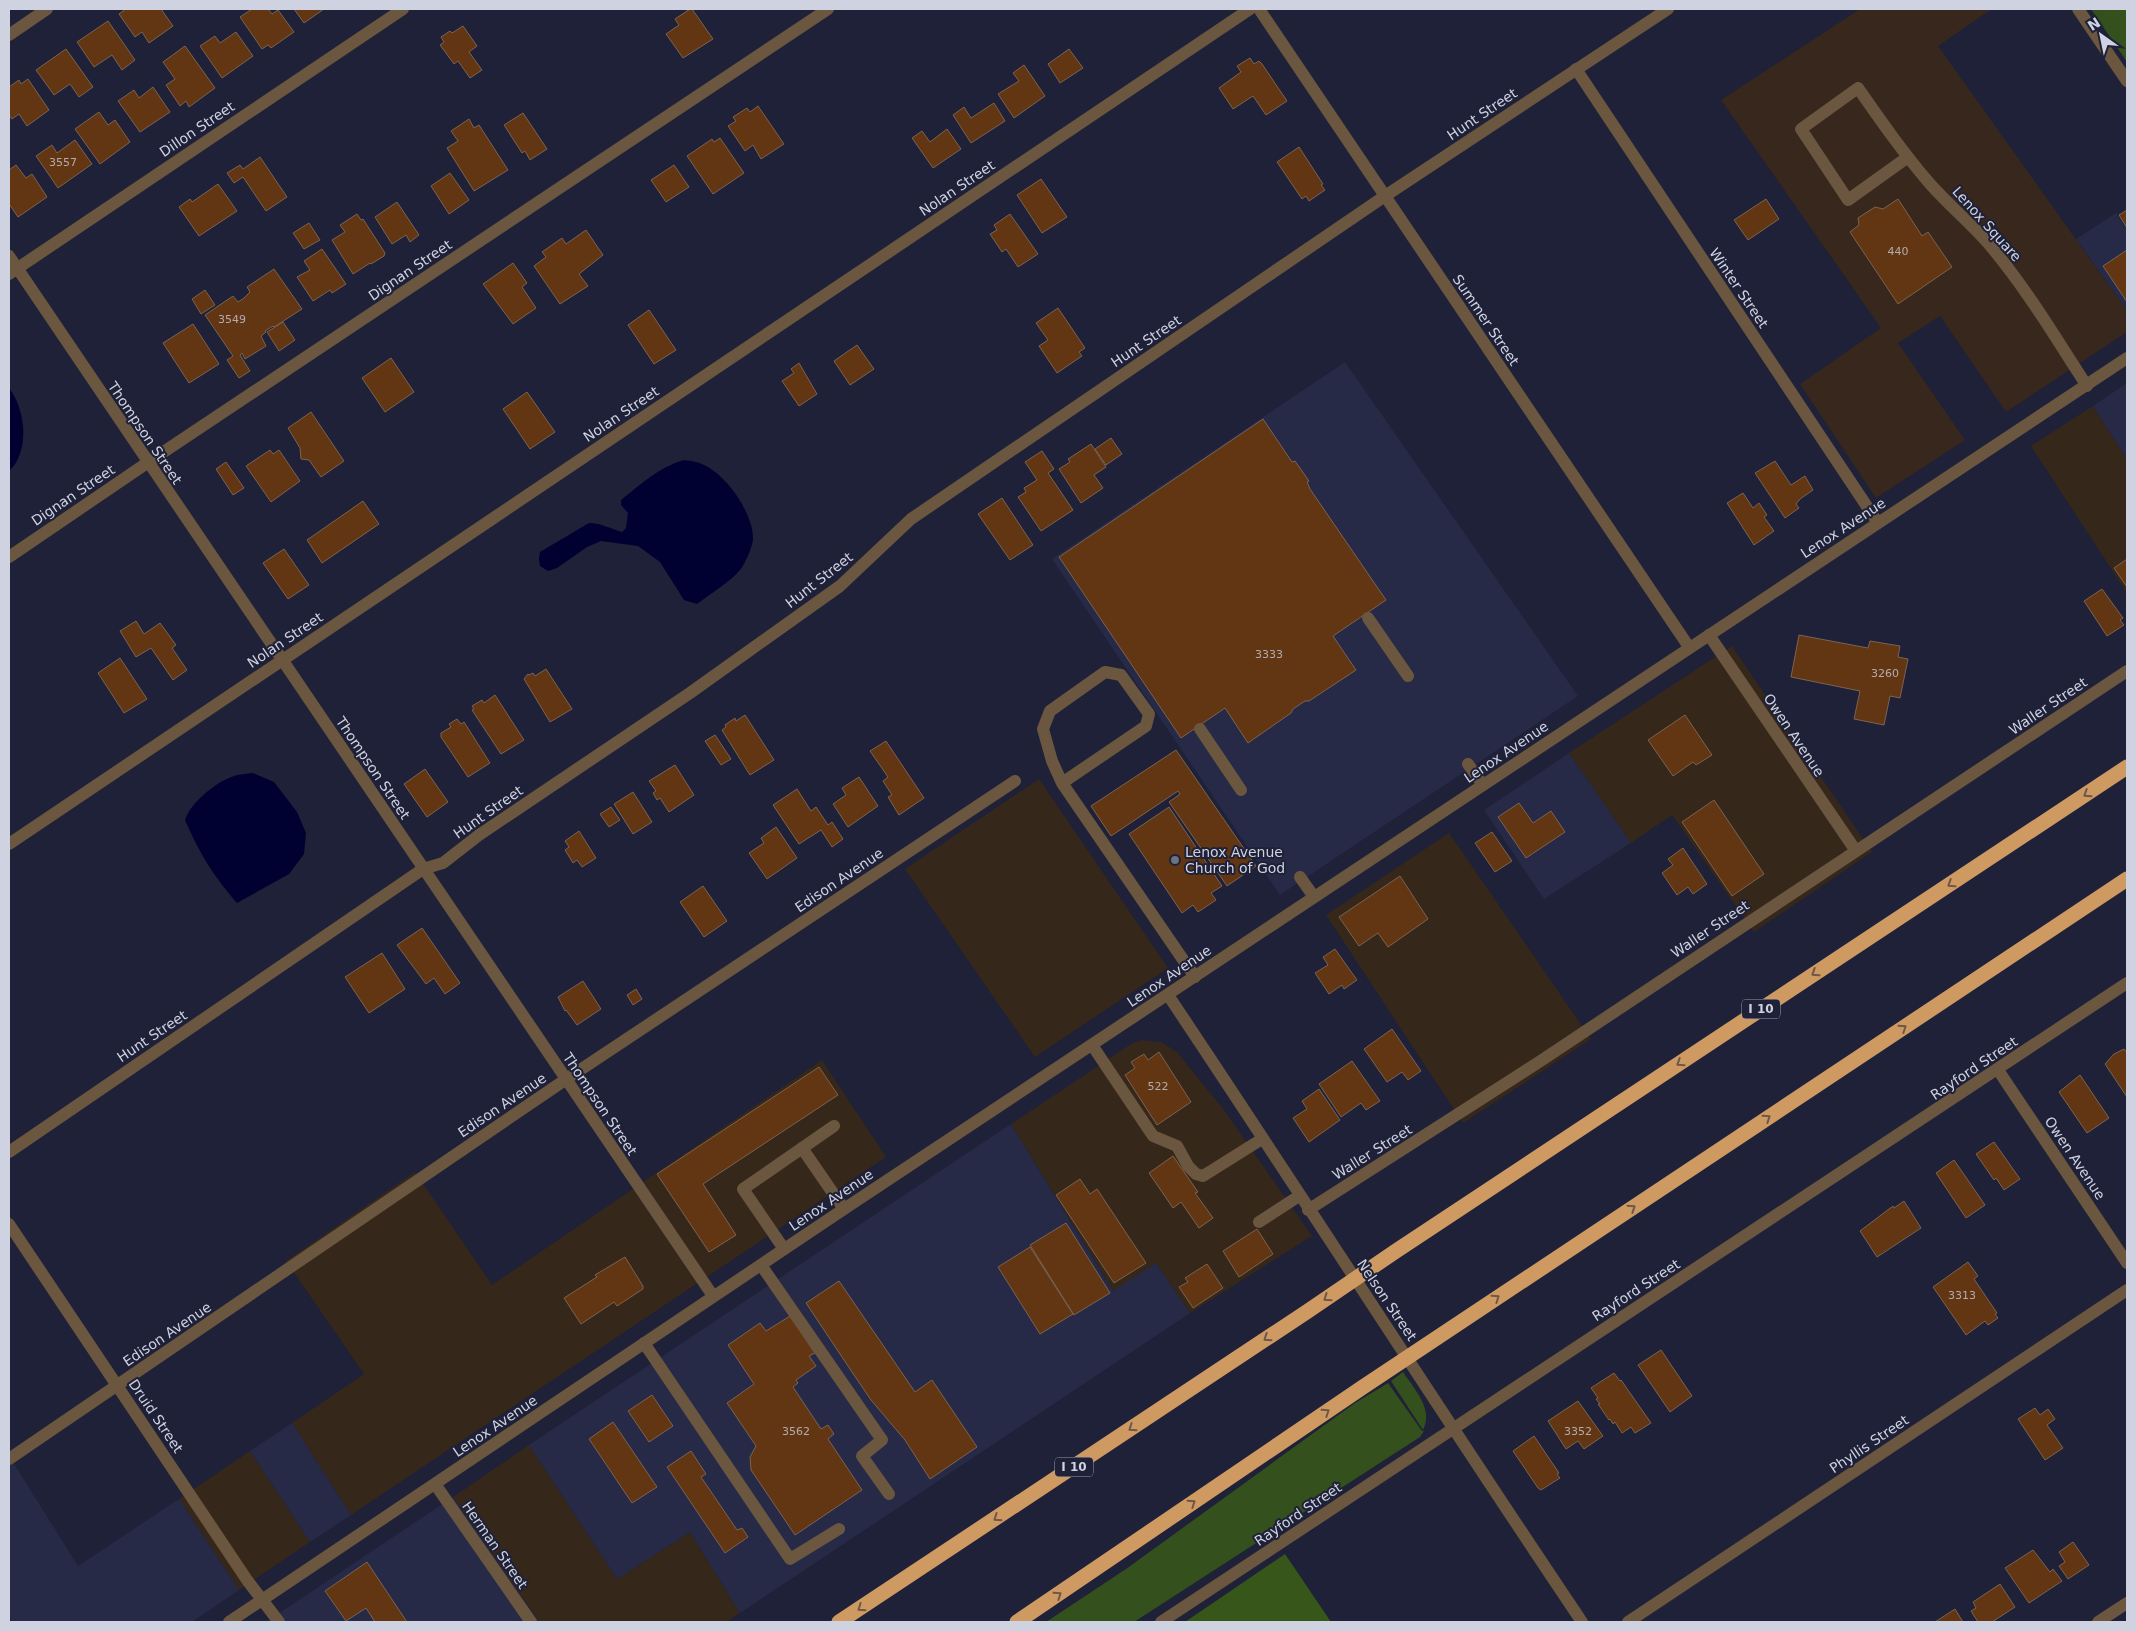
<svg xmlns="http://www.w3.org/2000/svg" width="2136" height="1631" font-family="'DejaVu Sans',sans-serif">
<rect width="100%" height="100%" fill="#1e2137"/>
<g fill="#36271b">
<path d="M2093,406L2127,459V593L2031,446Z"/>
<path d="M1732,646L1872,852L1754,932L1672,815L1631,843L1569,753Z"/>
<path d="M1039,779L1168,968L1035,1057L905,869Z"/>
<path d="M1449,833L1591,1039L1463,1123L1326,915Z"/>
<path d="M1141,1040L1161,1042L1177,1052L1224,1110L1312,1236L1190,1313L1156,1263L1114,1292L1011,1124L1131,1044Z"/>
<path d="M822,1060L886,1157L351,1515L292,1423L364,1374L286,1261L415,1172L492,1285Z"/>
<path d="M529,1445L617,1579L690,1532L740,1613L726,1622H539L453,1497Z"/>
<path d="M250,1451L310,1542L239,1590L179,1499Z"/>
</g>
<g fill="#262a46">
<path d="M2116,213L2127,230V311L2076,239Z"/>
<path d="M1345,362L1578,696L1280,895L1052,559Z"/>
<path d="M2127,383V459L2093,406Z"/>
<path d="M1569,753L1631,843L1544,899L1484,810Z"/>
<path d="M1011,1124L1113,1291L1156,1263L1190,1313L740,1613L690,1532L617,1579L529,1445Z"/>
<path d="M292,1423L351,1515L310,1542L250,1451Z"/>
<path d="M9,1456L78,1566L179,1499L239,1590L192,1622H12L9,1618Z"/>
<path d="M453,1497L539,1622H266L366,1555Z"/>
</g>
<path fill="#37271c" d="M1860,9H1992L1938,46L2127,311V332L2006,412L1940,316L1898,343L1965,440L1876,498L1800,384L1881,328L1721,100Z"/>
<g fill="#34501d">
<path d="M2091,9H2127V62Z"/>
<path d="M1403,1372C1414,1389 1434,1409 1423,1430L1391,1381Z"/>
<path d="M1388,1383L1422,1431H1424L1420,1437L1134,1622H1046L1126,1569L1355,1403Z"/>
</g>
<path fill="#365719" d="M1285,1554L1331,1622H1185Z"/>
<g fill="#000130">
<path d="M9,388C26,410 30,452 9,471Z"/>
<path d="M684,460C692,461 699,462 706,466C728,477 753,514 753,538C753,546 745,564 740,570C731,581 709,595 697,604L684,600L660,562L638,546L601,541L587,547L557,568L548,571L540,566L539,559L540,552L589,523C601,523 611,529 622,532L626,528L628,513L621,505V500C641,484 659,467 684,460Z"/>
<path d="M253,773L274,782L297,812L306,833L304,854L289,874L237,903C212,874 200,854 185,820C190,803 217,781 234,776C240,774 247,774 253,773Z"/>
</g>
<g fill="#623613" stroke="#7b6352">
<path d="M126,9H161L173,26L149,43L142,32L135,37L119,14Z"/>
<path d="M252,9H268L272,14L278,10L294,32L271,48L268,45L262,49L240,17Z"/>
<path d="M294,9H324L304,23Z"/>
<path d="M690,9H692L713,39L683,58L666,34L679,25L675,19Z"/>
<path d="M108,21L135,60L122,70L112,55L94,67L77,42Z"/>
<path d="M463,26L477,46L469,52L482,70L470,78L458,61L454,64L440,45L444,42L441,37L450,31L452,33Z"/>
<path d="M236,32L253,56L222,78L200,46L215,36L220,43Z"/>
<path d="M185,46L215,88L189,107L186,101L180,106L166,85L175,79L163,62Z"/>
<path d="M66,49L93,87L79,97L70,84L54,95L36,70Z"/>
<path d="M1069,49L1083,68L1060,83L1048,64Z"/>
<path d="M1250,58L1254,64L1259,61L1262,64L1287,101L1266,115L1253,96L1233,109L1219,88L1241,72L1237,66Z"/>
<path d="M1024,65L1045,96L1014,118L998,94L1019,81L1013,73Z"/>
<path d="M28,79L49,110L27,126L19,114L12,119L9,115V87L19,80L21,84Z"/>
<path d="M153,87L170,112L140,132L118,101L134,90L139,98Z"/>
<path d="M994,103L1005,121L971,143L953,115L964,107L971,118Z"/>
<path d="M758,106L784,144L761,159L753,145L745,151L728,126L736,121L733,117L747,108L750,112Z"/>
<path d="M99,112L108,125L115,120L130,142L100,164L75,129Z"/>
<path d="M523,113L547,149L530,160L525,151L522,153L504,125Z"/>
<path d="M469,119L474,128L479,125L508,170L474,191L447,148L458,141L451,131Z"/>
<path d="M947,129L961,149L933,168L912,138L922,131L930,142Z"/>
<path d="M720,138L744,173L713,194L687,156L712,139L714,142Z"/>
<path d="M75,140L92,164L58,188L36,156L52,145L57,153Z"/>
<path d="M1299,147L1323,184L1321,185L1325,190L1309,201L1306,196L1302,199L1277,162Z"/>
<path d="M260,157L287,197L266,211L243,177L234,183L227,173L240,165L243,169Z"/>
<path d="M16,165L26,178L32,174L47,197L18,217L9,204V170Z"/>
<path d="M674,165L689,187L666,202L651,180Z"/>
<path d="M450,173L469,200L449,214L431,186Z"/>
<path d="M1041,179L1067,217L1042,233L1017,195Z"/>
<path d="M218,184L237,211L199,236L179,207L190,199L192,202Z"/>
<path d="M1766,199L1779,219L1748,240L1734,220Z"/>
<path d="M1898,199L1922,236L1928,232L1952,267L1898,304L1850,232L1859,225L1858,218L1875,207L1883,209Z"/>
<path d="M397,202L419,235L410,242L406,235L392,244L375,217Z"/>
<path d="M2127,210V228L2119,215Z"/>
<path d="M357,214L361,220L363,219L385,253L384,256L371,264L370,263L353,274L332,240L345,232L340,225Z"/>
<path d="M1010,214L1038,254L1018,267L1006,249L1002,252L990,234L997,230L994,225Z"/>
<path d="M309,223L320,240L304,249L293,233Z"/>
<path d="M586,230L603,255L579,274L588,286L560,304L534,266L546,257L542,252L562,238L566,244Z"/>
<path d="M322,249L346,284L332,293L330,290L313,301L297,277L310,270L304,261Z"/>
<path d="M2127,250V302L2103,266Z"/>
<path d="M513,263L527,283L522,287L536,308L513,324L483,284Z"/>
<path d="M274,269L302,309L274,327L273,326L265,331L266,332L261,336L266,346L245,359L242,353L240,355L250,371L239,378L227,360L233,356L205,315L233,296L238,302L244,298L250,292L247,287Z"/>
<path d="M205,290L215,305L201,314L192,299Z"/>
<path d="M1058,308L1085,348L1079,352L1082,356L1057,373L1039,346L1048,340L1036,323Z"/>
<path d="M649,310L676,350L654,364L628,325Z"/>
<path d="M283,322L295,340L279,351L267,332Z"/>
<path d="M193,324L219,364L189,383L163,343Z"/>
<path d="M857,345L874,369L850,385L834,361Z"/>
<path d="M391,358L414,392L385,412L362,378Z"/>
<path d="M799,363L817,394L799,406L782,381L794,373L791,369Z"/>
<path d="M527,392L555,432L530,449L503,409Z"/>
<path d="M311,412L344,461L321,477L309,460L301,459L300,448L288,428Z"/>
<path d="M1263,419L1292,462L1295,461L1309,481L1307,482L1310,489L1386,600L1333,636L1356,670L1309,701H1305L1293,709L1291,713L1248,743L1225,708L1181,738L1059,557Z"/>
<path d="M1111,438L1122,454L1106,465L1095,449Z"/>
<path d="M1091,444L1106,467L1094,475L1103,488L1081,503L1059,469L1070,462L1068,459Z"/>
<path d="M270,450L273,454L279,450L300,481L271,502L246,466Z"/>
<path d="M1042,451L1054,469L1048,473L1073,510L1041,531L1018,497L1026,492L1024,488L1037,480L1025,462Z"/>
<path d="M1775,461L1791,485L1805,476L1813,490L1800,499L1796,504L1799,508L1785,518L1755,473Z"/>
<path d="M226,462L244,488L233,495L216,469Z"/>
<path d="M1743,493L1753,508L1759,503L1767,515L1764,517L1774,531L1754,545L1727,503Z"/>
<path d="M1002,498L1033,545L1010,560L978,514Z"/>
<path d="M363,501L379,524L322,563L307,540Z"/>
<path d="M284,549L309,585L288,599L263,563Z"/>
<path d="M2127,559V587L2114,568Z"/>
<path d="M2102,589L2123,618L2120,620L2124,625L2107,636L2084,601Z"/>
<path d="M136,621L144,634L160,623L176,645L172,648L187,670L173,680L151,648L136,657L120,631Z"/>
<path d="M1799,635L1868,648L1870,641L1900,646L1898,657L1908,659L1900,698L1890,696L1884,725L1854,719L1860,691L1791,677Z"/>
<path d="M120,658L147,699L124,713L98,673Z"/>
<path d="M546,669L572,709L550,722L524,679L528,674L529,675L533,673L535,676Z"/>
<path d="M495,695L524,740L501,754L472,710L474,709L472,706L482,700L484,703Z"/>
<path d="M745,715L774,760L750,775L722,730L726,727L725,725L735,718L736,721Z"/>
<path d="M1685,715L1712,755L1696,765L1693,762L1673,776L1648,740Z"/>
<path d="M457,719L461,724L464,722L490,763L468,777L441,737V733L451,727L449,724Z"/>
<path d="M715,735L731,759L721,765L705,741Z"/>
<path d="M886,741L924,798L899,815L888,797L892,795L883,781L888,777L870,751Z"/>
<path d="M1176,750L1256,866L1227,886L1169,802L1180,794L1178,791L1111,836L1091,806Z"/>
<path d="M675,765L694,795L669,812L660,798L657,800L653,793L656,791L649,781Z"/>
<path d="M425,769L448,802L427,817L404,784Z"/>
<path d="M859,777L878,806L848,827L833,804L846,795L842,788Z"/>
<path d="M797,789L811,811L816,807L828,825L832,822L843,839L832,847L821,830L799,844L773,805Z"/>
<path d="M633,792L652,822L633,834L614,804Z"/>
<path d="M1714,800L1764,874L1732,896L1682,822Z"/>
<path d="M1519,803L1533,823L1551,811L1565,832L1526,858L1498,817Z"/>
<path d="M611,807L620,820L609,827L600,814Z"/>
<path d="M1169,807L1222,886L1211,893L1216,900L1198,912L1193,905L1182,913L1129,834Z"/>
<path d="M776,827L797,858L767,879L749,853L764,843L761,838Z"/>
<path d="M579,831L596,858L582,867L577,860L573,863L565,850L569,847L565,841Z"/>
<path d="M1492,832L1512,861L1495,872L1475,843Z"/>
<path d="M1683,848L1707,884L1693,894L1688,887L1677,895L1662,873L1673,865L1668,859Z"/>
<path d="M1400,876L1428,919L1388,947L1378,933L1359,946L1339,917Z"/>
<path d="M703,886L727,921L704,937L680,902Z"/>
<path d="M422,928L460,983L445,994L434,978L426,984L397,945Z"/>
<path d="M1335,949L1357,980L1344,989L1342,985L1329,994L1315,973L1328,965L1323,957Z"/>
<path d="M382,953L405,989L369,1013L345,977Z"/>
<path d="M583,981L601,1009L577,1025L566,1010L565,1011L558,997Z"/>
<path d="M636,989L642,999L633,1005L627,995Z"/>
<path d="M1392,1029L1421,1071L1408,1080L1402,1072L1387,1082L1364,1049Z"/>
<path d="M2124,1049L2127,1053V1097L2105,1064L2114,1054Z"/>
<path d="M1159,1052L1191,1102L1157,1125L1125,1075L1135,1068L1131,1062L1144,1054L1148,1060Z"/>
<path d="M1352,1061L1380,1101L1366,1110L1361,1103L1341,1117L1319,1084Z"/>
<path d="M819,1067L838,1095L703,1184L736,1235L709,1252L657,1174Z"/>
<path d="M2080,1075L2109,1118L2087,1133L2059,1092Z"/>
<path d="M1319,1089L1340,1120L1309,1142L1293,1118L1307,1109L1302,1101Z"/>
<path d="M1994,1142L2020,1179L2004,1190L1996,1178L1994,1180L1976,1154Z"/>
<path d="M1173,1156L1198,1192L1195,1193L1213,1218L1199,1228L1181,1202L1173,1208L1149,1173Z"/>
<path d="M1954,1160L1985,1205L1966,1218L1936,1173Z"/>
<path d="M1080,1179L1090,1194L1097,1189L1146,1263L1114,1283L1056,1195Z"/>
<path d="M1904,1201L1921,1228L1877,1257L1860,1231L1893,1206L1894,1208Z"/>
<path d="M1066,1223L1110,1293L1074,1315L1030,1245Z"/>
<path d="M1257,1229L1273,1254L1239,1277L1223,1251Z"/>
<path d="M1030,1247L1073,1314L1040,1334L998,1267Z"/>
<path d="M625,1257L643,1286V1289L617,1306L614,1302L581,1324L564,1298L597,1277L595,1275Z"/>
<path d="M1968,1262L1978,1276L1974,1279L1997,1313L1995,1314L1998,1318L1988,1325L1985,1321L1966,1335L1933,1287Z"/>
<path d="M1207,1264L1223,1288L1193,1308L1179,1287L1188,1282L1185,1278Z"/>
<path d="M839,1281L915,1392L932,1380L977,1447L930,1479L905,1440L871,1400L852,1372L806,1303Z"/>
<path d="M790,1316L815,1353L809,1356L816,1366L796,1380L798,1383L793,1387L821,1429L828,1425L834,1434L828,1439L862,1490L795,1535L751,1470L750,1457L756,1446L727,1403L754,1384L728,1345L760,1323L766,1331Z"/>
<path d="M1661,1350L1692,1396L1670,1412L1638,1365Z"/>
<path d="M1614,1373L1620,1381L1621,1380L1651,1423L1635,1433L1631,1427L1622,1433L1615,1422L1613,1424L1610,1419L1609,1420L1598,1404H1600L1596,1399L1598,1398L1591,1388Z"/>
<path d="M652,1395L673,1426L649,1442L628,1411Z"/>
<path d="M1578,1401L1603,1436L1584,1449L1578,1441L1566,1449L1548,1421Z"/>
<path d="M2035,1408L2040,1415L2048,1409L2055,1419L2047,1425L2063,1448L2045,1460L2018,1419Z"/>
<path d="M613,1422L657,1487L632,1503L589,1439Z"/>
<path d="M1534,1436L1559,1473L1557,1474L1560,1478L1541,1490L1538,1488L1513,1451Z"/>
<path d="M691,1451L706,1474L701,1477L737,1530L742,1528L748,1537L725,1553L667,1467Z"/>
<path d="M2073,1542L2089,1565L2068,1579L2059,1566L2065,1562L2059,1552Z"/>
<path d="M2033,1550L2050,1572L2053,1569L2062,1581L2029,1603L2005,1568Z"/>
<path d="M367,1562L407,1622H375L366,1608L346,1621L325,1591Z"/>
<path d="M2000,1584L2015,1607L1992,1622H1978L1971,1611L1976,1608L1973,1602Z"/>
<path d="M1955,1609L1963,1622H1935Z"/>
</g>
<g fill="none" stroke-linecap="round" stroke-linejoin="round">
<g stroke="#6b563f" stroke-width="12">
<path d="M1259,9L1689,647"/>
<path d="M2078,9L2127,81"/>
<path d="M9,35L47,9"/>
<path d="M1576,69L1878,523"/>
<path d="M1908,157L1848,200L1801,129L1858,88C1881,121 1904,154 1931,185C1949,205 1969,222 1987,242C2025,286 2055,337 2087,386"/>
<path d="M9,256L713,1296"/>
<path d="M9,274L403,9"/>
<path d="M9,557L147,463L828,9"/>
<path d="M1368,618L1408,676"/>
<path d="M1709,635L1856,851"/>
<path d="M1200,729L1241,790"/>
<path d="M1468,764L1483,785"/>
<path d="M1062,783L1146,726L1149,714L1121,675L1105,672L1050,711L1043,729L1052,761L1062,783L1195,977"/>
<path d="M9,844L1250,9"/>
<path d="M1300,877L1314,897"/>
<path d="M1168,995C1307,1203 1442,1414 1582,1622"/>
<path d="M1092,1045L1153,1136L1177,1146L1188,1166L1196,1174L1203,1176L1262,1139"/>
<path d="M1998,1070L2127,1263"/>
<path d="M802,1148L844,1209"/>
<path d="M9,1152L423,869L443,863L479,835L690,693L840,586L911,519L1385,196L1668,9"/>
<path d="M1308,1210L1542,1060L2127,671"/>
<path d="M1259,1222L1299,1196"/>
<path d="M9,1224L247,1580L279,1622"/>
<path d="M784,1249L743,1189L834,1126"/>
<path d="M761,1265L882,1440L862,1456L889,1494"/>
<path d="M644,1343L790,1559L839,1529"/>
<path d="M9,1459L565,1080L1015,781"/>
<path d="M435,1484L531,1622"/>
<path d="M229,1622L844,1209L2127,358"/>
<path d="M1161,1622L2127,983"/>
<path d="M1628,1622L2127,1290"/>
<path d="M2098,1622L2127,1603"/>
</g>
<g stroke="#cf9a61" stroke-width="15">
<path d="M839,1622L1308,1311L1396,1251L2127,767"/>
<path d="M1017,1622L1363,1387L2127,879"/>
</g>
</g>
<defs><path id="oneway-chevron" d="M-2-3.5L2.5 0L-2 3.5" fill="none" stroke-width="1.6" stroke-linecap="round" stroke-linejoin="round" transform="scale(1.25)"/></defs>
<g stroke="#6e574a">
<use href="#oneway-chevron" transform="translate(2087 794) rotate(147)"/>
<use href="#oneway-chevron" transform="translate(1951 884) rotate(147)"/>
<use href="#oneway-chevron" transform="translate(1815 973) rotate(147)"/>
<use href="#oneway-chevron" transform="translate(1903 1028) rotate(-34)"/>
<use href="#oneway-chevron" transform="translate(1680 1063) rotate(147)"/>
<use href="#oneway-chevron" transform="translate(1767 1118) rotate(-34)"/>
<use href="#oneway-chevron" transform="translate(1632 1208) rotate(-34)"/>
<use href="#oneway-chevron" transform="translate(1327 1298) rotate(145)"/>
<use href="#oneway-chevron" transform="translate(1496 1298) rotate(-34)"/>
<use href="#oneway-chevron" transform="translate(1267 1338) rotate(146)"/>
<use href="#oneway-chevron" transform="translate(1326 1412) rotate(-34)"/>
<use href="#oneway-chevron" transform="translate(1132 1428) rotate(146)"/>
<use href="#oneway-chevron" transform="translate(1192 1503) rotate(-34)"/>
<use href="#oneway-chevron" transform="translate(997 1518) rotate(146)"/>
<use href="#oneway-chevron" transform="translate(1058 1595) rotate(-34)"/>
<use href="#oneway-chevron" transform="translate(861 1608) rotate(146)"/>
</g>
<circle fill="#6b7280" stroke="#1e2137" stroke-width="2" cx="1175" cy="860" r="5"/>
<g text-anchor="middle" stroke-width="4" stroke-linejoin="round" paint-order="stroke">
<g font-size="11" fill="#b4abae">
<text x="63" y="166">3557</text>
<text x="1898" y="255">440</text>
<text x="232" y="323">3549</text>
<text x="1269" y="658">3333</text>
<text x="1885" y="677">3260</text>
<text x="1158" y="1090">522</text>
<text x="1962" y="1299">3313</text>
<text x="796" y="1435">3562</text>
<text x="1578" y="1435">3352</text>
</g>
<g fill="#1e2137" stroke="#9a9dae" stroke-width="1">
<rect x="1742" y="999.5" width="38" height="19" rx="4"/>
<rect x="1055" y="1457.5" width="38" height="19" rx="4"/>
</g>
<g font-size="12" font-weight="bold" fill="#cfd2e1">
<text x="1761" y="1013">I 10</text>
<text x="1074" y="1471">I 10</text>
</g>
<g font-size="14" fill="#cfd2e1" stroke="#1e2137">
<text transform="translate(1482 114) rotate(-34)" y="5">Hunt Street</text>
<text transform="translate(197 129) rotate(-34)" y="5">Dillon Street</text>
<text transform="translate(957 188) rotate(-34)" y="5">Nolan Street</text>
<text transform="translate(1987 224) rotate(48)" y="5">Lenox Square</text>
<text transform="translate(410 270) rotate(-34)" y="5">Dignan Street</text>
<text transform="translate(1739 288) rotate(56)" y="5">Winter Street</text>
<text transform="translate(1486 320) rotate(56)" y="5">Summer Street</text>
<text transform="translate(1146 341) rotate(-34)" y="5">Hunt Street</text>
<text transform="translate(621 414) rotate(-34)" y="5">Nolan Street</text>
<text transform="translate(145 433) rotate(56)" y="5">Thompson Street</text>
<text transform="translate(73 495) rotate(-34)" y="5">Dignan Street</text>
<text transform="translate(1843 528) rotate(-33)" y="5">Lenox Avenue</text>
<text transform="translate(819 580) rotate(-38)" y="5">Hunt Street</text>
<text transform="translate(285 640) rotate(-34)" y="5">Nolan Street</text>
<text transform="translate(2048 706) rotate(-34)" y="5">Waller Street</text>
<text transform="translate(1794 735) rotate(56)" y="5">Owen Avenue</text>
<text transform="translate(1506 752) rotate(-34)" y="5">Lenox Avenue</text>
<text transform="translate(373 768) rotate(56)" y="5">Thompson Street</text>
<text transform="translate(488 812) rotate(-35)" y="5">Hunt Street</text>
<text transform="translate(839 880) rotate(-34)" y="5">Edison Avenue</text>
<text transform="translate(1710 929) rotate(-34)" y="5">Waller Street</text>
<text transform="translate(1169 976) rotate(-34)" y="5">Lenox Avenue</text>
<text transform="translate(152 1036) rotate(-34)" y="5">Hunt Street</text>
<text transform="translate(1974 1068) rotate(-34)" y="5">Rayford Street</text>
<text transform="translate(600 1104) rotate(56)" y="5">Thompson Street</text>
<text transform="translate(502 1105) rotate(-34)" y="5">Edison Avenue</text>
<text transform="translate(1372 1152) rotate(-32)" y="5">Waller Street</text>
<text transform="translate(2075 1158) rotate(56)" y="5">Owen Avenue</text>
<text transform="translate(831 1200) rotate(-34)" y="5">Lenox Avenue</text>
<text transform="translate(1636 1290) rotate(-33)" y="5">Rayford Street</text>
<text transform="translate(1387 1300) rotate(56)" y="5">Nelson Street</text>
<text transform="translate(167 1334) rotate(-34)" y="5">Edison Avenue</text>
<text transform="translate(156 1416) rotate(56)" y="5">Druid Street</text>
<text transform="translate(495 1426) rotate(-34)" y="5">Lenox Avenue</text>
<text transform="translate(1869 1444) rotate(-34)" y="5">Phyllis Street</text>
<text transform="translate(1298 1514) rotate(-34)" y="5">Rayford Street</text>
<text transform="translate(495 1545) rotate(55)" y="5">Herman Street</text>
</g>
<g font-size="14" fill="#cfd2e1" stroke="#1e2137" text-anchor="start">
<text x="1185" y="857">Lenox Avenue<tspan x="1185" dy="16">Church of God</tspan></text>
</g>
</g>
<rect width="2136" height="1631" fill="none" stroke="#cfd2e1" stroke-width="20"/>
<g transform="translate(2101 35) rotate(327)" stroke="#1e2137" stroke-width="4" paint-order="stroke">
<path d="M0-4L9 19L0 12L-9 19Z" fill="#cfd2e1"/>
<text y="-8" font-size="14" font-weight="bold" text-anchor="middle" fill="#cfd2e1">N</text>
</g>
</svg>
